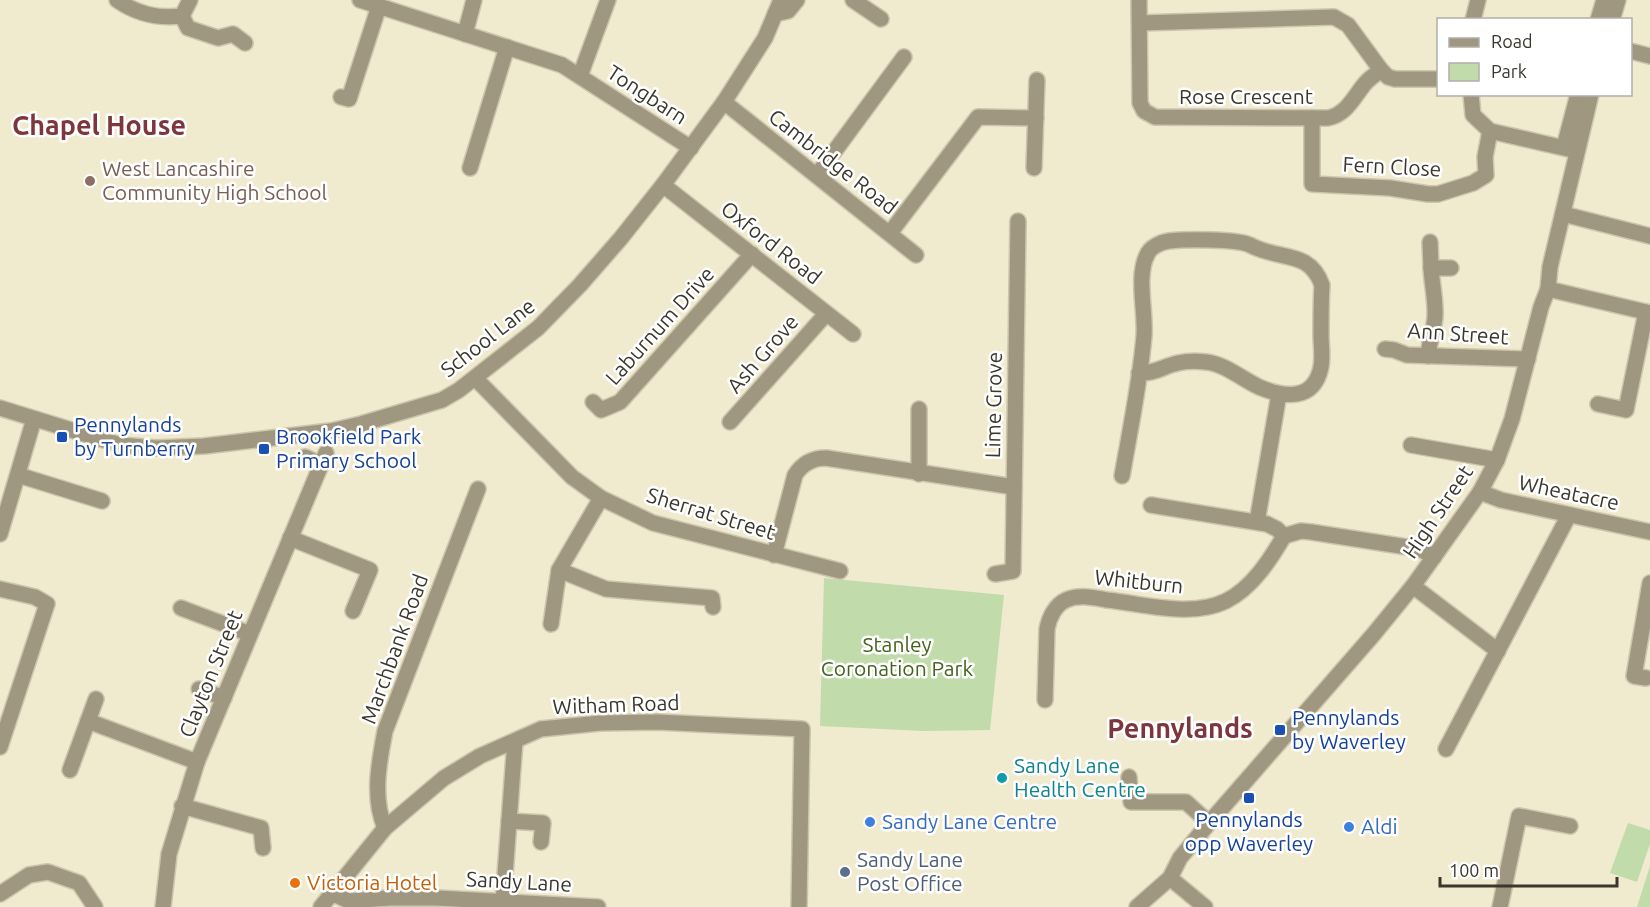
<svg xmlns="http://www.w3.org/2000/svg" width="1650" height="907" font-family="Ubuntu,sans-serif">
<rect width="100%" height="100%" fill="#f0eacf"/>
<g fill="#c2dbab">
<path d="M824,578L1004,595L990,730L923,731L820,726Z"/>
<path d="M1628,823L1650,830V844L1637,882L1610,873Z"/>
<path d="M1650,866V907H1637Z"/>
</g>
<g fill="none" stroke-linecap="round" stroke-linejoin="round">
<defs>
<g id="minor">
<path d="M117,0C137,14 157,19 182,16L190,0"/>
<path d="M360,0L562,65L691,148"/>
<path d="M853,0L881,19"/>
<path d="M1139,0L1140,103L1144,111L1155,117L1328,118C1346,114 1352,100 1363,86C1368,79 1375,75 1381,70L1388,77L1395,79H1438"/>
<path d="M775,14L788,11L797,0"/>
<path d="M182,16L188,28L218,38L233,34L245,43"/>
<path d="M1473,20L1478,0"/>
<path d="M1598,20L1604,0"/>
<path d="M1612,20L1618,0"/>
<path d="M1140,23L1334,17L1348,25L1381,70"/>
<path d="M465,34L474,0"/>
<path d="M1630,51L1650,56"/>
<path d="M580,76L608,0"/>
<path d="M1471,94L1473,115L1490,131L1577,151"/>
<path d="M341,97L349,99L379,6"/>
<path d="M724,102L916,255"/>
<path d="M1312,118V184L1390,188L1428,194H1438L1473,183L1486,175L1485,157L1490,131"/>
<path d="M1564,147L1578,94"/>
<path d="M470,168L507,47"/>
<path d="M1034,168L1037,80"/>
<path d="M817,175L904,57"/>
<path d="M663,185L853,334"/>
<path d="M1563,214L1650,236"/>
<path d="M890,233L978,117L1036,118"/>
<path d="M1430,242L1431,268"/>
<path d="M1548,289L1650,313"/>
<path d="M1385,349L1394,350L1407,355L1528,359"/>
<path d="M1428,356C1429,343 1434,330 1435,317C1436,301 1432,285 1431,268H1451"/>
<path d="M475,378L572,477L601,498L653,523L840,571"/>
<path d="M593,402L601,410L620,402L752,254"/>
<path d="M1598,404L1626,410L1646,312"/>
<path d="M0,408L120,445L156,448L204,446L331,431L361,424L442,400L459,390L538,328L580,285L621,238L663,185L724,102L765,38L781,0"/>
<path d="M730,422L826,314"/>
<path d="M1411,445L1497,460"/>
<path d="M305,457L322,465"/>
<path d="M919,474V409"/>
<path d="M18,475L102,501"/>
<path d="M1122,476C1130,430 1140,383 1144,336C1146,313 1136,276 1147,255C1150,247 1161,242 1169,241C1185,239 1238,239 1250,245C1279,261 1309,249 1322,285C1321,301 1321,318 1321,335C1321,345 1323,357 1321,367C1314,401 1285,398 1259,387C1242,379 1225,364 1206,362C1197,361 1187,361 1178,363C1164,366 1154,374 1139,373"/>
<path d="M1480,492L1501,500L1650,532"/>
<path d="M1151,505L1267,524L1277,529L1284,536L1301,531L1311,532L1420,549L1434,557"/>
<path d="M1257,522L1279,394"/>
<path d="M0,534L34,419"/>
<path d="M290,538L370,570L353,611"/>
<path d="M774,555L795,475C802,464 812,458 826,458L1014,487"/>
<path d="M559,570L606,589L712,598L713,607"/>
<path d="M995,574L1013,571L1018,221"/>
<path d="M1413,586L1498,651"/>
<path d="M0,589L35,597L47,604L0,747"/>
<path d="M181,608L250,634"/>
<path d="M551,624L559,570L601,498"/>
<path d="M1646,678L1634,676L1650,583"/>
<path d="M199,689L224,698"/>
<path d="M1045,700L1047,629C1049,618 1055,605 1066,600C1079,594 1095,598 1107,600C1145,604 1191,618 1226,601C1252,588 1270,560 1284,536"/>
<path d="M88,721L197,762"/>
<path d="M1446,749L1569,515"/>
<path d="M70,770L96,699"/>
<path d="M1129,777L1131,802H1186L1209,823"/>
<path d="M182,806L261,828L263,848"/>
<path d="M509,821L543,823L541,842"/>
<path d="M385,828C372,798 379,762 385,731L478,489"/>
<path d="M1170,878L1205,907"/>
<path d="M331,893L349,901L389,898H437L598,907"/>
<path d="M0,894L29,875L48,872L79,883L95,907"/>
<path d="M503,902L515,741"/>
<path d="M163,907L169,854L197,762L326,453"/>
<path d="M321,907L385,828L444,778L480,756L541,729L600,723L657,722L802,729L799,907"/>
<path d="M1137,907L1170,878L1180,858L1209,823L1373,635L1413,586L1480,492L1497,460L1512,419L1541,307L1548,289L1550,267L1591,94"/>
<path d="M1500,907L1519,816L1570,826"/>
</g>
</defs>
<use href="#minor" stroke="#ccc6af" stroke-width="18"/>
<use href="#minor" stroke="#a09781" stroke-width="15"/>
</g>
<circle fill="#8d6e63" stroke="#fff" stroke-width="2" cx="90" cy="181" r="6"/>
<g fill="#1a4fb4" stroke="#fff" stroke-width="2">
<rect x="56" y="431" width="12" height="12" rx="3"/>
<rect x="258" y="443" width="12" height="12" rx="3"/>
<rect x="1274" y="724" width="12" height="12" rx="3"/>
<rect x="1243" y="792" width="12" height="12" rx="3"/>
</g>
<circle fill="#0f9aa8" stroke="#fff" stroke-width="2" cx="1002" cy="778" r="6"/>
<g fill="#3f7fe0" stroke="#fff" stroke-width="2">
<circle cx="870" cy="822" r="6"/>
<circle cx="1349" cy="827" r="6"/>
</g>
<circle fill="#5c6f8a" stroke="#fff" stroke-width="2" cx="845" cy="872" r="6"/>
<circle fill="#e8710a" stroke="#fff" stroke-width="2" cx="295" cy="883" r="6"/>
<g text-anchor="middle" stroke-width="5" stroke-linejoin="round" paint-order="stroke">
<g font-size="21" fill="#3a372d" stroke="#fff">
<text transform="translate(647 95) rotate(33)" y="7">Tongbarn</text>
<text x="1246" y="104">Rose Crescent</text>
<text transform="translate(833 162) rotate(38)" y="7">Cambridge Road</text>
<text transform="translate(1392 167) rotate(3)" y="7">Fern Close</text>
<text transform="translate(771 243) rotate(38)" y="7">Oxford Road</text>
<text transform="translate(660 326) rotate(-48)" y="7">Laburnum Drive</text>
<text transform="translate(1458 334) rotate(4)" y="7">Ann Street</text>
<text transform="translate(488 338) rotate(-38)" y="7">School Lane</text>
<text transform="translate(763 354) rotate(-49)" y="7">Ash Grove</text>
<text transform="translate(994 405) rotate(-89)" y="7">Lime Grove</text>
<text transform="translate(1569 493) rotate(12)" y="7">Wheatacre</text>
<text transform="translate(1438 512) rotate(-56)" y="7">High Street</text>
<text transform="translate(711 514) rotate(17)" y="7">Sherrat Street</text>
<text transform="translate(1139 582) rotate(6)" y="7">Whitburn</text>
<text transform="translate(395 649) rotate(-70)" y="7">Marchbank Road</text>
<text transform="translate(211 674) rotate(-68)" y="7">Clayton Street</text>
<text transform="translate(616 705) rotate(-2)" y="7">Witham Road</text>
<text transform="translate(519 882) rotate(3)" y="7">Sandy Lane</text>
</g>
<g font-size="21" fill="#785e54" stroke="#fff" text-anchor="start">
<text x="102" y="176">West Lancashire<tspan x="102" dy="24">Community High School</tspan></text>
</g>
<g font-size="21" fill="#164399" stroke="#fff" text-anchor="start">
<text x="74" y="432">Pennylands<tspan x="74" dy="24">by Turnberry</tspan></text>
<text x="276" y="444">Brookfield Park<tspan x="276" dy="24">Primary School</tspan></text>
<text x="1292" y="725">Pennylands<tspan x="1292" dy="24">by Waverley</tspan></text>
<text x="1249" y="827" text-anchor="middle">Pennylands<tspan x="1249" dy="24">opp Waverley</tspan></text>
</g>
<g font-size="21" fill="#44631d" stroke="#fff">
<text x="897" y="652">Stanley<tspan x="897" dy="24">Coronation Park</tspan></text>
</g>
<g font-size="21" fill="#0d838f" stroke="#fff" text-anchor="start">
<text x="1014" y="773">Sandy Lane<tspan x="1014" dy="24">Health Centre</tspan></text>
</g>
<g font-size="21" fill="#366cbe" stroke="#fff" text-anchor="start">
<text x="882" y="829">Sandy Lane Centre</text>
<text x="1361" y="834">Aldi</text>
</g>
<g font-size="21" fill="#4e5e75" stroke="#fff" text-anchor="start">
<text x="857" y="867">Sandy Lane<tspan x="857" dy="24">Post Office</tspan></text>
</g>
<g font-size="21" fill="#c56008" stroke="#fff" text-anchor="start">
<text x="307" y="890">Victoria Hotel</text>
</g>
<g font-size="27" font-weight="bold" fill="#7e363d" stroke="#fff">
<text x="99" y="135">Chapel House</text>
<text x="1180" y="738">Pennylands</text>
</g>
</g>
<rect x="1437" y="18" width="195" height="78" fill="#ffffff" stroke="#b0afab" stroke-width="1.5"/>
<rect x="1449" y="38" width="30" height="9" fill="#a09781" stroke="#b0afab" stroke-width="1.5"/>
<text x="1491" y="48" font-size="18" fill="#3a372d">Road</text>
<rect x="1449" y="63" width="30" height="18" fill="#c2dbab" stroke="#b0afab" stroke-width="1.5"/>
<text x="1491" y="78" font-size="18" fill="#3a372d">Park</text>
<path d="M1440 877v9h177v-9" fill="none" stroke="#3a372d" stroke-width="3"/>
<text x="1449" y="877" font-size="18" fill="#3a372d" stroke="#ffffff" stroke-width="4.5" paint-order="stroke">100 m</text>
</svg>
